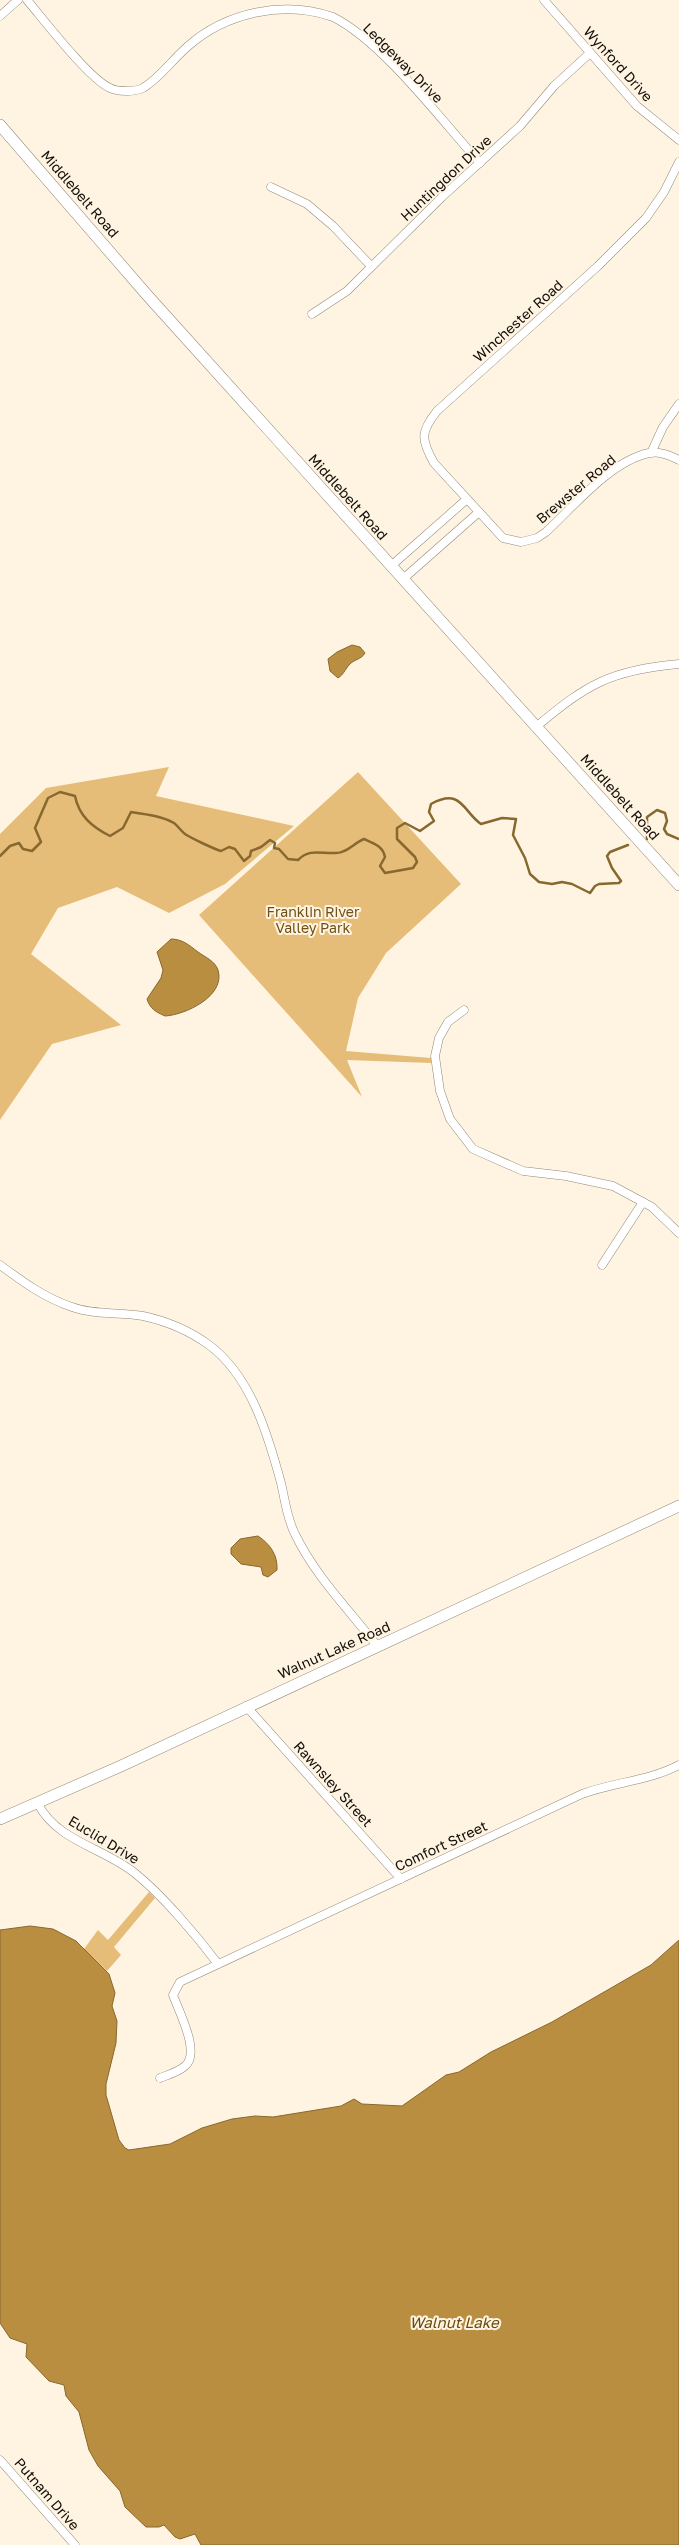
<svg xmlns="http://www.w3.org/2000/svg" width="679" height="2545" font-family="'Golos Text',sans-serif">
<rect width="100%" height="100%" fill="#fff4e2"/>
<g fill="#e6bd78">
<path d="M169,767L156,796L294,826L225,884L169,913L117,887L58,908L31,954L121,1025L52,1044L0,1120V834L46,788Z"/>
<path d="M358,772L461,884L386,953L358,998L346,1051L431,1058V1063L347,1060L362,1097L199,915Z"/>
<path d="M149,1892L155,1898L114,1947L121,1955L107,1971L84,1949L98,1930L108,1940Z"/>
</g>
<g fill="#b98e40" stroke="#87682f">
<path d="M352,645L360,647L365,653C361,660 354,659 349,665C344,671 344,674 338,678L330,671L328,659L337,652Z"/>
<path d="M171,939C182,939 189,945 198,952C205,957 215,961 218,970C226,996 185,1015 165,1016C156,1012 150,1009 147,999L161,978L163,970L157,952Z"/>
<path d="M258,1536C270,1544 278,1555 277,1570L268,1577L263,1575L261,1567L241,1564L231,1554V1548L240,1539Z"/>
<path d="M30,1926L53,1929L76,1941L109,1974L115,1993L112,2006L117,2021L116,2043L106,2084V2095L119,2140L125,2148L129,2150L170,2144L202,2128L232,2119L255,2116L273,2117L341,2106L354,2099L362,2104L402,2106L446,2075L459,2072L491,2052L552,2022L651,1965L679,1940V2545H201L195,2534L180,2539L175,2537L164,2525L159,2527H146L125,2507L120,2491L98,2466L89,2450L79,2412L66,2396L64,2385L49,2381L26,2357L27,2344L10,2338L0,2323V1930Z"/>
</g>
<g fill="none" stroke-linecap="round" stroke-linejoin="round">
<g stroke="#87682f" stroke-width="2.5">
<path d="M647,839V817L657,810L665,813L667,821L664,829L667,834L679,839"/>
<path d="M0,856L10,846L19,843L23,849L32,851L41,842L35,828L48,798L60,792L75,796C79,816 92,827 110,836L123,828L131,812C145,814 162,816 174,823C178,826 181,831 185,834C191,838 214,849 221,851L229,847L235,849L244,861L250,856L251,851L261,847L270,840L275,843L274,848L279,849L288,859L298,860C310,848 321,854 336,853C347,853 354,843 364,839C373,843 383,846 385,857L380,866L385,873L413,868L417,862L415,857L397,839V828L405,823L420,831L434,821L429,812L431,804C462,787 463,812 481,824L502,818L516,819L513,835L525,858L530,874L539,882L552,884L562,882L572,884L590,893L595,886L599,884L619,883L621,881L612,868L607,856L610,852L628,845"/>
</g>
<defs>
<g id="street">
<path d="M27,0C44,20 89,79 110,88C118,92 134,92 143,88C160,78 172,60 187,47C226,12 284,0 333,17C383,42 441,120 480,163"/>
<path d="M544,0L637,106L679,140"/>
<path d="M0,16L18,0"/>
<path d="M679,162L664,192L646,218L598,266L437,411C420,432 421,440 434,463L503,538L521,542L537,538L546,532C574,506 611,461 649,453C660,451 670,456 679,460"/>
<path d="M271,187L307,204L333,226L371,266"/>
<path d="M312,314L347,291L442,197L520,126L554,86L590,53"/>
<path d="M651,453L663,427L679,404"/>
<path d="M391,566L467,499"/>
<path d="M403,579L479,512"/>
<path d="M536,727C587,684 611,670 679,664"/>
<path d="M464,1010L448,1022L439,1038L435,1056L440,1091L450,1119L473,1149L523,1171L566,1176L613,1186L652,1207L679,1233"/>
<path d="M0,1265C23,1282 45,1298 72,1307C94,1315 119,1312 143,1316C166,1321 190,1331 209,1345C251,1376 268,1435 281,1483C285,1500 287,1519 295,1534C315,1576 350,1611 378,1647"/>
<path d="M602,1265L643,1202"/>
<path d="M246,1706L401,1879"/>
<path d="M38,1804C58,1842 105,1848 136,1874C163,1896 197,1936 218,1964"/>
<path d="M160,2078C168,2075 178,2072 185,2066C201,2053 179,2012 173,1995L180,1982L582,1794C614,1782 649,1781 679,1765"/>
<path d="M0,2460L75,2545"/>
</g>
<g id="secondary">
<path d="M0,125L147,295L679,885"/>
<path d="M0,1819L121,1766L679,1506"/>
</g>
</defs>
<use href="#street" stroke="#928878" stroke-width="9"/>
<use href="#secondary" stroke="#928878" stroke-width="12"/>
<use href="#street" stroke="#fff" stroke-width="8"/>
<use href="#secondary" stroke="#fff" stroke-width="11"/>
</g>
<g text-anchor="middle" stroke-width="4" stroke-linejoin="round" paint-order="stroke">
<g font-size="14" fill="#120e08" stroke="#fff4e2">
<text transform="translate(403 63) rotate(45)" y="5">Ledgeway Drive</text>
<text transform="translate(618 64) rotate(48)" y="5">Wynford Drive</text>
<text transform="translate(446 178) rotate(-43)" y="5">Huntingdon Drive</text>
<text transform="translate(80 194) rotate(49)" y="5">Middlebelt Road</text>
<text transform="translate(518 321) rotate(-42)" y="5">Winchester Road</text>
<text transform="translate(576 489) rotate(-40)" y="5">Brewster Road</text>
<text transform="translate(348 497) rotate(48)" y="5">Middlebelt Road</text>
<text transform="translate(620 797) rotate(48)" y="5">Middlebelt Road</text>
<text transform="translate(334 1650) rotate(-24)" y="5">Walnut Lake Road</text>
<text transform="translate(333 1784) rotate(48)" y="5">Rawnsley Street</text>
<text transform="translate(104 1840) rotate(31)" y="5">Euclid Drive</text>
<text transform="translate(441 1846) rotate(-25)" y="5">Comfort Street</text>
<text transform="translate(47 2494) rotate(49)" y="5">Putnam Drive</text>
</g>
<g font-size="14" fill="#6e5015" stroke="#fff4e2">
<text x="313" y="917">Franklin River<tspan x="313" dy="16">Valley Park</tspan></text>
</g>
<g font-size="15" font-style="italic" fill="#694b0f" stroke="#fff4e2">
<text x="454" y="2328">Walnut Lake</text>
</g>
</g>
</svg>
